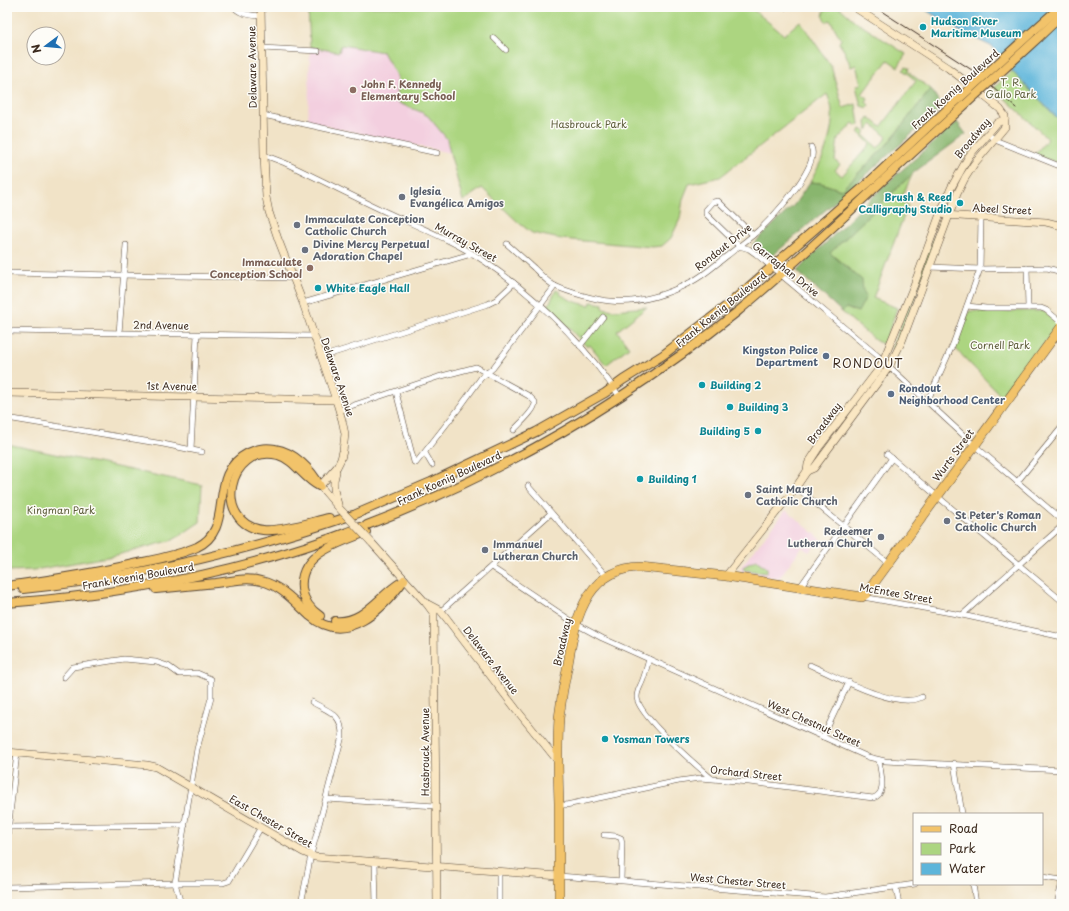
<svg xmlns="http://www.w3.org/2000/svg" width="1069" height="911" font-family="'Playpen Sans',sans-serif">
<rect width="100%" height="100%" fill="#fdfcf7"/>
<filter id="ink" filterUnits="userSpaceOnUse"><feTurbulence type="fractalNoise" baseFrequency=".025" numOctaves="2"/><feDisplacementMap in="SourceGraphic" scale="8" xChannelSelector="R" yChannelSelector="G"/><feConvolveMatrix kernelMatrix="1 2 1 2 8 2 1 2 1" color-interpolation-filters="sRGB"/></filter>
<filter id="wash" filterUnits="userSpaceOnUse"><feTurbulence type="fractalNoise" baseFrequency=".012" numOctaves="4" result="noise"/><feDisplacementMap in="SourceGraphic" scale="16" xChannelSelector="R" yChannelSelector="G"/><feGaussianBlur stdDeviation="0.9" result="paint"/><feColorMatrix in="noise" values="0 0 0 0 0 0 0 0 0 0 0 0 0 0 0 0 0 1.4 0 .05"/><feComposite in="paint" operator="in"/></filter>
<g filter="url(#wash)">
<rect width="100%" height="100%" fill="#f1e3c7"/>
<g fill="#f3cfdf">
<path d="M341,45L383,52L397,77L396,102L421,112L428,116L447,139L450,153L308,122L310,47L339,52Z"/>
<path d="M786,510L827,544L824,547L817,543L809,552L802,547L779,578L742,572L740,568Z"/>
</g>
<g fill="#acd580" stroke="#74804f">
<path d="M308,7H750L784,35L800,21L831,66L843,108L856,104L859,124L857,126L853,123L838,139L835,160L840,165L835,170L842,176L870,144L858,132L861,129L866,132L863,135L878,148L887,137L872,124L867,130L866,122L869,117L881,127L916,81L903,70L906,67L909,68L908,72L931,89L885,147L841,190L821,183L810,182C821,164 834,134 832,112C832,106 829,99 827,94L720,177L689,184L683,199L680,219L671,238L662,246L652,247L561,239L532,233L519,223L482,188L463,201L450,153L447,139L428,116L421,112L396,102L397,77L383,52L341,45L339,52L310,47Z"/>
<path d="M826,7H839L856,22L906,54L898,67L888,60L862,94L868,98L866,102L869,105L867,108L861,106L856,86L861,84L856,65L851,67L845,52L839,43L841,39L830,20L826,22C822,19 823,12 826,7Z"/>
<path d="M1012,71L1062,123V164L1034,155L1048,139L994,88Z"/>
<path d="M913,173L900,201L908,205L873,298L897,308L885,343L883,344L876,341L842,312L846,308L853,311L866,297L830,253Z"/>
<path d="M940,221L943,223L895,349L892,348Z"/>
<path d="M556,290L560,291V294C569,300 579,304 590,305L591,302L603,304V308L613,310L647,307L617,331L629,347L606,365L590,345L587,347L548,306Z"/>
<path d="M969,311H1043L1061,323L1002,397L955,348Z"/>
<path d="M7,444L202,485L200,522L173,540L113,556L34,570L7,571Z"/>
<path d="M756,560L767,568V573L744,570L743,567Z"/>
</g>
<g fill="#89b66e" stroke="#627046">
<path d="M931,89L933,92L942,107L857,183L772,256H767L753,247V244L794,205L810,182L821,183L841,190L885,147Z"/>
<path d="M957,122L966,134L913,173L830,253L862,280L863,291L866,297L858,312L846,308L842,312L797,271L886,184Z"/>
</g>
<path fill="#5db5da" stroke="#4c707c" d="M921,7H1062V123L1012,71L991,46L959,31Z"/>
</g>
<g filter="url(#ink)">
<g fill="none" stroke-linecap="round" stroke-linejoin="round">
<defs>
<g id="street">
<path d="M234,7C241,15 251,15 261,16"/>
<path d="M494,38L506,50"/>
<path d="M262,48L318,51"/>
<path d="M263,115L437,153"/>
<path d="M988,134L995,140L1062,167"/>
<path d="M264,155L285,163C319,179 352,196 386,212C419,227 454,241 484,261C537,297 584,344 620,397"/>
<path d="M753,235L718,201L713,202L706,210V214L739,246L749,249L756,254L878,356L974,445L1062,520"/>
<path d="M507,244C516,252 525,260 534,268C540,274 547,282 555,286C568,292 596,300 610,301C639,304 666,295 691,282C705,275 716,264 728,255C738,247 749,239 759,230C773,218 821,165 811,147"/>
<path d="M929,267L980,269L1047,268L1062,272"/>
<path d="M1027,268L1028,308"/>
<path d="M7,273L294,278"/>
<path d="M303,303L471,254"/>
<path d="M967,306L986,308H1041L1046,310L1062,323"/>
<path d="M7,331L314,336"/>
<path d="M119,333L126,245"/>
<path d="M580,346L603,317"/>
<path d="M321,357L488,304L496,300L514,283"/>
<path d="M396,392L414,462L416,463L460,407L481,378L493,368L555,286"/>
<path d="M927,402L953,344L980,269L981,218"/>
<path d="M339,410L438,377L476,367L529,396L535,402C536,410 519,424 514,430"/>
<path d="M7,418L163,444L202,452"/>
<path d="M191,449L197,335"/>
<path d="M425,453L432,465"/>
<path d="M887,454L1062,601"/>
<path d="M1017,482L1062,427"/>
<path d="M528,486L607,577"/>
<path d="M796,487L888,563"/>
<path d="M491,567L576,624L602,638L868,757L885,761L1062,770"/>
<path d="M800,587L892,458"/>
<path d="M863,597L962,615L1062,637"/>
<path d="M441,611L551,513"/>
<path d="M962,615L1062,526"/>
<path d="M649,659C647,666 645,675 642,682C640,687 637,691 637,697C637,715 696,765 711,778"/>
<path d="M810,665C835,676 897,711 922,697"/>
<path d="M64,677L73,667L124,659L156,662L168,666L179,674L197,673L211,679V698L197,749L175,883L181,904"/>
<path d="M823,737L849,682"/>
<path d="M954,763L962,814"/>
<path d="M326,799L436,806"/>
<path d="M559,805H566L679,781L700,778L749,782L873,798C888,794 880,772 879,760"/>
<path d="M7,827L185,825"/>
<path d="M604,835L616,836L621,838L622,843L621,880"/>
<path d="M7,840L17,753"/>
<path d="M375,862L376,904"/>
<path d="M499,871V904"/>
<path d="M559,876L825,897L915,884"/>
<path d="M1042,877L1062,880"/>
<path d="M973,884L976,904"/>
<path d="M7,887L175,883H223L229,881L261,827"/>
<path d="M896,888L899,904"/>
<path d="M301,904L311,855L342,736C342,713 329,712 312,702"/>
<path d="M1057,904L1062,882"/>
</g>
<g id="secondary">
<path d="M261,7L264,155L266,197L269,212L278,239L303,303L336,400L342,420L345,434L343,451L341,459L337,467L320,486L339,508"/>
<path d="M945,215L1017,220L1046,222L1062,226"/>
<path d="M7,393L336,400"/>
<path d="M807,471L808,464L819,447L879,369L883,361L914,285L940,214L951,188L969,156L997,123L1005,119"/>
<path d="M336,472C332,484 334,492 338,504"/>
<path d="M371,542L426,603L441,611L516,709L557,760"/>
<path d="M726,576L794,490L807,471L814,468L889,367L902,341L957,194L965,178L974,164L1005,127V116L1000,109L969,84L948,68L854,7"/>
<path d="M426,603L434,614V621L437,904"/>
<path d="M7,752L147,765L156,767L303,852L315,857L559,876"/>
</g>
<g id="primary">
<path d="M1031,33L1060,7"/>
<path d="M1039,37L1062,15"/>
<path d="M319,486C303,478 295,460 278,455C227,443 212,524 263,530C281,532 311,522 329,518"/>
<path d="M356,514L431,482L536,432L605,393L623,380L663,355L729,304L868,183L928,127"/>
<path d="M367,525C501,474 625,402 737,312C805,256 868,193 933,134"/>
<path d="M7,586C51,580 95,573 139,563C158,559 179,555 197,547C237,528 205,475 248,453C256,449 265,447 275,449C294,452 311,469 320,486"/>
<path d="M23,589C136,577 245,552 353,515"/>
<path d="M156,589C176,587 196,585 216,583C231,581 247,577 261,581C282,586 295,602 310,616C346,647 383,609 404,580"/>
<path d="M7,603C128,594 248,571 361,527"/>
<path d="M320,616C311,610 304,601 302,589C298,553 340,543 366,532"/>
<path d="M335,621C363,624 379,596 400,583"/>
</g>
<path id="highway" d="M559,904C559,870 559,837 559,803C558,775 557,747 559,718C561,700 564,682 568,664C572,640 576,615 589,595C600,577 620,567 640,567L726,576L862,597L866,594L1062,326"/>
</defs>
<use href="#street" stroke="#564637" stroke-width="6"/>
<use href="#secondary" stroke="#564637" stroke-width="8"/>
<use href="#primary" stroke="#564637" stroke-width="10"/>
<use href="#highway" stroke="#564637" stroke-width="10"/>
<use href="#street" stroke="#fff" stroke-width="5"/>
<use href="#secondary" stroke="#fae7c3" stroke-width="7"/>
<use href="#primary" stroke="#f2c36a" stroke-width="8"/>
<use href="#highway" stroke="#f2c36a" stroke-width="9"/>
<g stroke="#3b2a1e" stroke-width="1">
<path d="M782,7L785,10"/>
<path d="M875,7L975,72L1016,108"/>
</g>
<defs>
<path id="secondary-bridge" d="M339,508L371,542"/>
<g id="primary-bridge">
<path d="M928,127L1031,33"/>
<path d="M933,134L1039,37"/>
</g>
</defs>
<use href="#secondary-bridge" stroke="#564637" stroke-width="8" stroke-linecap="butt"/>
<use href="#primary-bridge" stroke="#564637" stroke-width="10" stroke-linecap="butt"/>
<use href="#secondary-bridge" stroke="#fae7c3" stroke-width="7"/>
<use href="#primary-bridge" stroke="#f2c36a" stroke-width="8"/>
</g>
</g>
<g fill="#0f9aa8" stroke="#fdfcf7" stroke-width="1.5">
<circle cx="923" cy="27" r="4"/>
<circle cx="960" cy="203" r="4"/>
<circle cx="318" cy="288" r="4"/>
<circle cx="702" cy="385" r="4"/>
<circle cx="730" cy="407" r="4"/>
<circle cx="758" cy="431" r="4"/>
<circle cx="640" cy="479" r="4"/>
<circle cx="605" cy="739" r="4"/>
</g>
<g fill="#8d6e63" stroke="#fdfcf7" stroke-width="1.5">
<circle cx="353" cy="90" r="4"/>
<circle cx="310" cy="268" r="4"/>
</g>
<g fill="#6b7280" stroke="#fdfcf7" stroke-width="1.5">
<circle cx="402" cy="197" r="4"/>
<circle cx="297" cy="225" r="4"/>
<circle cx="305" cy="250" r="4"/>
<circle cx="748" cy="495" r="4"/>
<circle cx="947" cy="521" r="4"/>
<circle cx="881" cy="537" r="4"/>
<circle cx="485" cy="550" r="4"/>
</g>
<g fill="#5c6f8a" stroke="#fdfcf7" stroke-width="1.5">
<circle cx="826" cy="356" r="4"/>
<circle cx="891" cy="394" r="4"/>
</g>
<g text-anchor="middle" stroke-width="3" stroke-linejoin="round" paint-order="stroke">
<g font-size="10" font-weight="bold" fill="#0d838f" stroke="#fdfcf7" text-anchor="start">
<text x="931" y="25">Hudson River<tspan x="931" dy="12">Maritime Museum</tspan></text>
<text x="952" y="201" text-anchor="end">Brush &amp; Reed<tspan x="952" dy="12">Calligraphy Studio</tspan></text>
<text x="326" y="292">White Eagle Hall</text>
<text x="710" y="389">Building 2</text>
<text x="738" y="411">Building 3</text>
<text x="750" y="435" text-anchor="end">Building 5</text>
<text x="648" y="483">Building 1</text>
<text x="613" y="743">Yosman Towers</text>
</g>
<g font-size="10" fill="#3b2a1e" stroke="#fdfcf7">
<text transform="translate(252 67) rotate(-91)" y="4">Delaware Avenue</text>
<text transform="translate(955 89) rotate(-42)" y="4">Frank Koenig Boulevard</text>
<text transform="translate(972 138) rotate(-50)" y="4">Broadway</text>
<text transform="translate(1002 209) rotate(3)" y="4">Abeel Street</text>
<text transform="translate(466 242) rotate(29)" y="4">Murray Street</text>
<text transform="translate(723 247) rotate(-38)" y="4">Rondout Drive</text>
<text transform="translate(786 269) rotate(38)" y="4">Garraghan Drive</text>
<text transform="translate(721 309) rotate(-39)" y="4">Frank Koenig Boulevard</text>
<text transform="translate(161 325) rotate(1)" y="4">2nd Avenue</text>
<text transform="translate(338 377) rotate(71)" y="4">Delaware Avenue</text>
<text transform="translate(172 386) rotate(1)" y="4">1st Avenue</text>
<text transform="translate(824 423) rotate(-53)" y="4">Broadway</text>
<text transform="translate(953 455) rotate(-54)" y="4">Wurts Street</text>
<text transform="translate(449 478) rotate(-25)" y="4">Frank Koenig Boulevard</text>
<text transform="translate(138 576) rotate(-10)" y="4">Frank Koenig Boulevard</text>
<text transform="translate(896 593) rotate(10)" y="4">McEntee Street</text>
<text transform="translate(562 642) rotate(-77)" y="4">Broadway</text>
<text transform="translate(491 660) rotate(52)" y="4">Delaware Avenue</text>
<text transform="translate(814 723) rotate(24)" y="4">West Chestnut Street</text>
<text transform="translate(425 752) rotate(-90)" y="4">Hasbrouck Avenue</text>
<text transform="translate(746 773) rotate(6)" y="4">Orchard Street</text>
<text transform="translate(271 821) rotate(30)" y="4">East Chester Street</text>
<text transform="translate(738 881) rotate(5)" y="4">West Chester Street</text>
</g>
<g font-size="10" fill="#5d5d3b" stroke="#fdfcf7">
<text x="1011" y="86">T. R.<tspan x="1011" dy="12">Gallo Park</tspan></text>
<text x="589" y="128">Hasbrouck Park</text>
<text x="1000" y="349">Cornell Park</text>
<text x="61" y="514">Kingman Park</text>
</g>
<g font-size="10" font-weight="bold" fill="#785e54" stroke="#fdfcf7" text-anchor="start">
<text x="361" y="88">John F. Kennedy<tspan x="361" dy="12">Elementary School</tspan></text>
<text x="302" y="266" text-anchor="end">Immaculate<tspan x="302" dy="12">Conception School</tspan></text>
</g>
<g font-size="10" font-weight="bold" fill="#5b616d" stroke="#fdfcf7" text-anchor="start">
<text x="410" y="195">Iglesia<tspan x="410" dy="12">Evangélica Amigos</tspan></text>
<text x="305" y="223">Immaculate Conception<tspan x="305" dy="12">Catholic Church</tspan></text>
<text x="313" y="248">Divine Mercy Perpetual<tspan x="313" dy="12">Adoration Chapel</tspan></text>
<text x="756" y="493">Saint Mary<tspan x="756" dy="12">Catholic Church</tspan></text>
<text x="955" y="519">St Peter's Roman<tspan x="955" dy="12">Catholic Church</tspan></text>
<text x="873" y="535" text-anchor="end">Redeemer<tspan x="873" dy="12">Lutheran Church</tspan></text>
<text x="493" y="548">Immanuel<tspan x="493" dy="12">Lutheran Church</tspan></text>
</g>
<g font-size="10" font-weight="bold" fill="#4e5e75" stroke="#fdfcf7" text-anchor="end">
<text x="818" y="354">Kingston Police<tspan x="818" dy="12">Department</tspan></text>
<text x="899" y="392" text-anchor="start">Rondout<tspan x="899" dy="12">Neighborhood Center</tspan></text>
</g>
<g font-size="12" letter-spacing="1" fill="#3b2a1e" stroke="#fdfcf7">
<text x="868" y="368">RONDOUT</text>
</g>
</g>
<rect width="1069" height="911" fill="none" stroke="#fdfcf7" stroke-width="24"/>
<rect x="913" y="813" width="130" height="72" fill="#fdfcf7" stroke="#afa8a0"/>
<rect x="921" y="826" width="20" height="6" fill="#f2c36a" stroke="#afa8a0"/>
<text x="949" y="833" font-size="12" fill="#3b2a1e">Road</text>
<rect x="921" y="843" width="20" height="12" fill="#acd580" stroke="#afa8a0"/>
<text x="949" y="853" font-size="12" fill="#3b2a1e">Park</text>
<rect x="921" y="863" width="20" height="12" fill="#5db5da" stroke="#afa8a0"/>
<text x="949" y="873" font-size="12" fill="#3b2a1e">Water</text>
<g transform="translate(46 46) rotate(254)"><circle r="19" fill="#fdfcf7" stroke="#afa8a0"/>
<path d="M0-3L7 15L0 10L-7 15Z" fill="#1f6fb2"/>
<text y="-6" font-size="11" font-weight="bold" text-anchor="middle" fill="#3b2a1e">N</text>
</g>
</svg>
